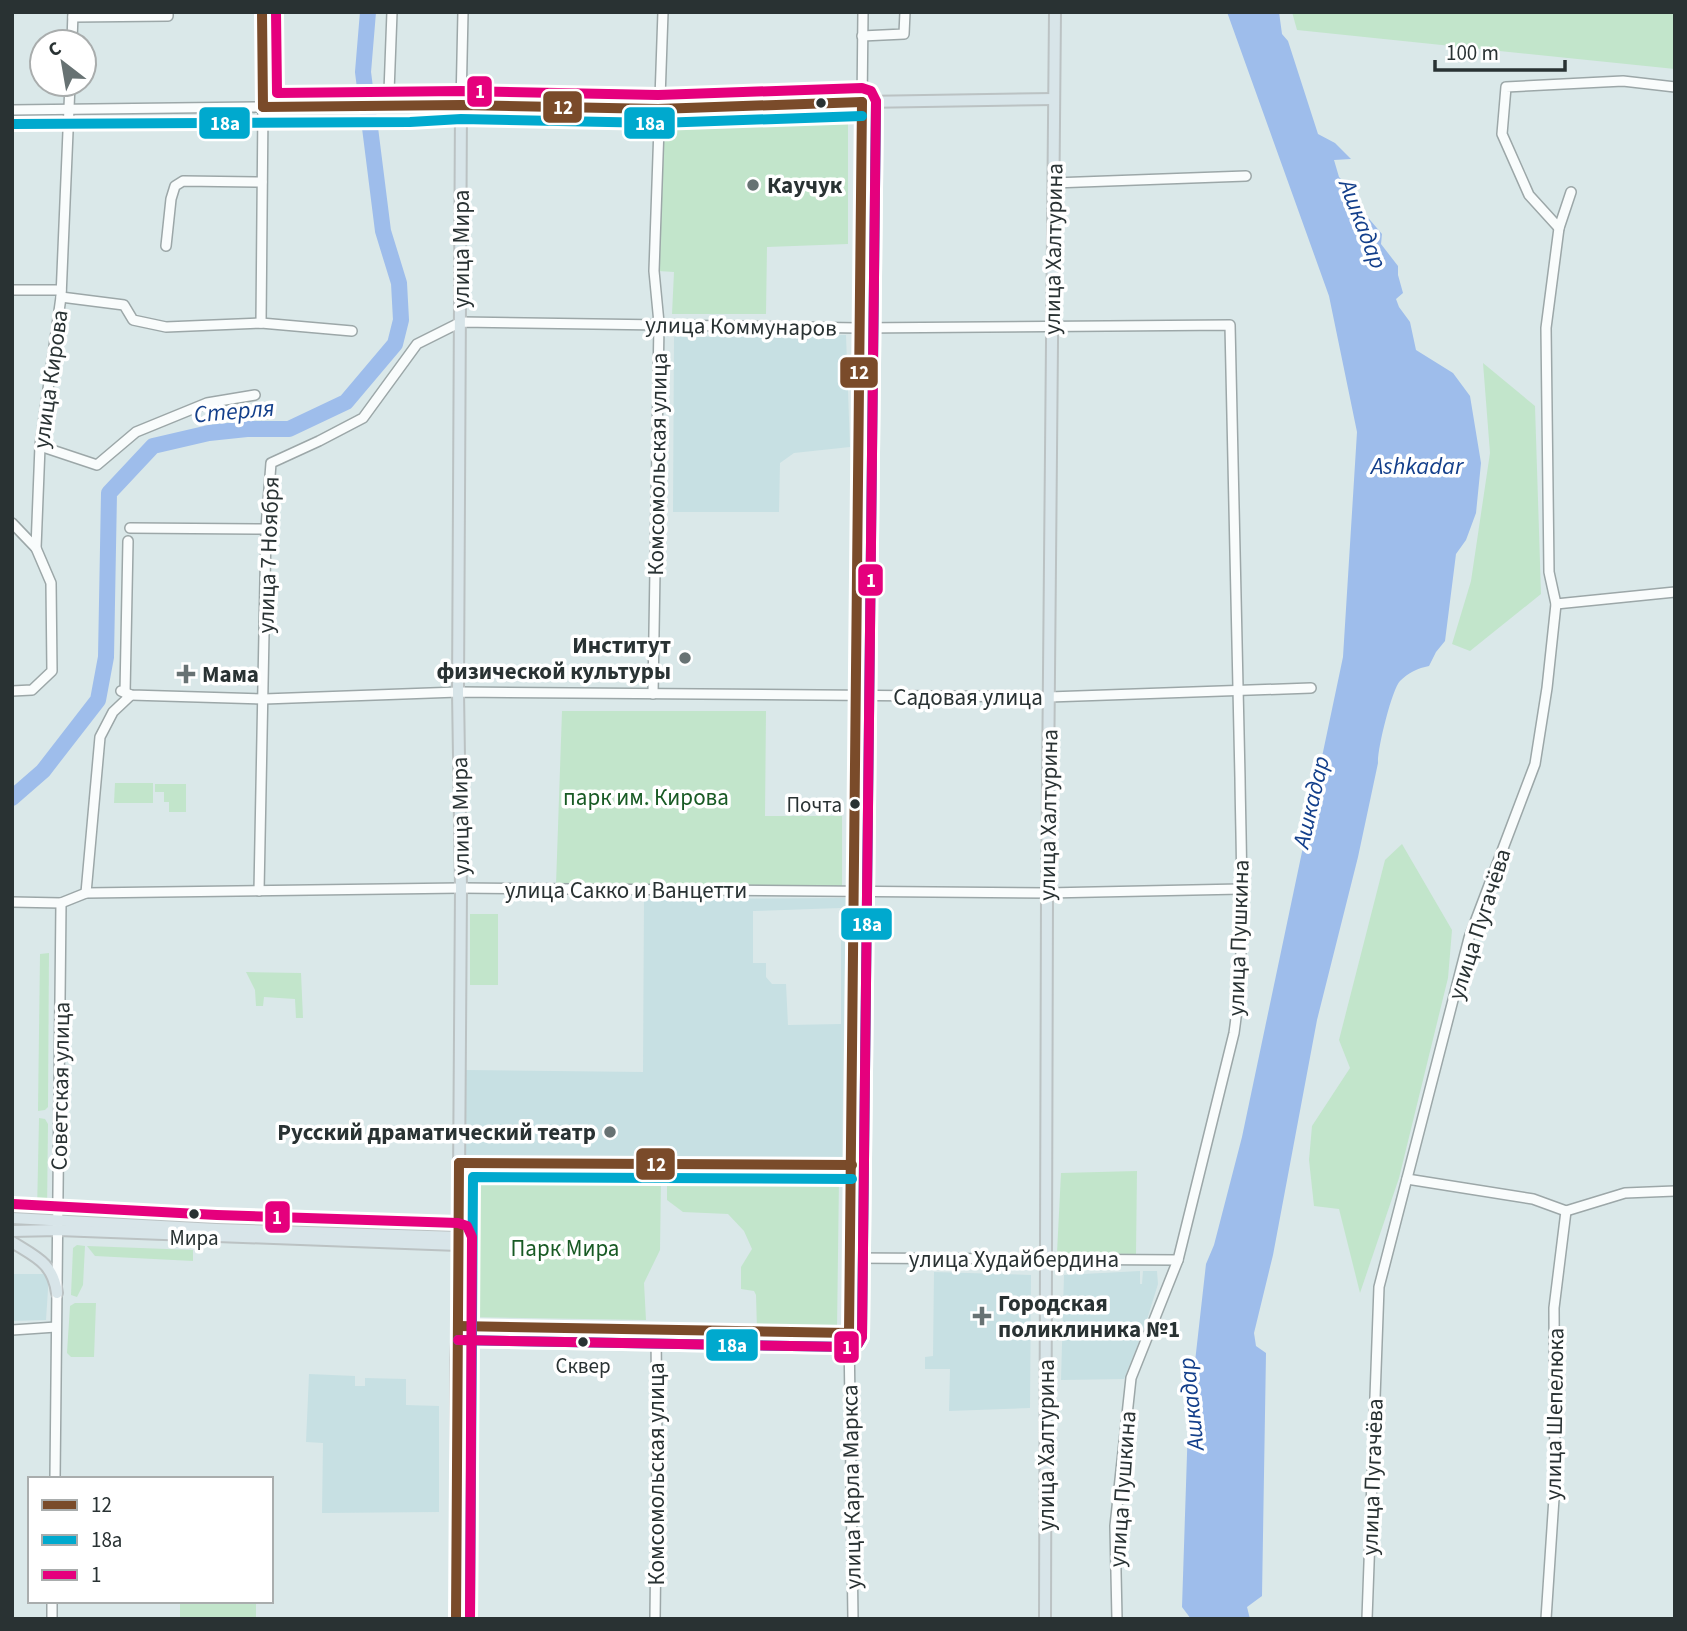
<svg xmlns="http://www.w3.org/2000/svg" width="1687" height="1631" font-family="'Source Sans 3',sans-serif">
<rect width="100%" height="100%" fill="#dae8e9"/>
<g fill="#c7e0e3" fill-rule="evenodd">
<path d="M846,335L850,447L794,453L780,463L779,512H673L674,337Z"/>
<path d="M846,898L842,1160L464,1155L465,1070L643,1072L644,899ZM841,908V1024L788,1025L786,984H772L766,977V963H753V911Z"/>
<path d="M1140,1271V1284H1142L1143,1271H1157L1158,1284L1144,1329L1124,1379L1061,1380L1064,1275Z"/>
<path d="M934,1272L1031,1275L1030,1408L949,1411L950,1369H925V1357L933,1356Z"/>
<path d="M12,1274H49L46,1320L12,1321Z"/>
<path d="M309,1374L355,1376V1386H365V1378L406,1379V1405L439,1406V1512L322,1513L323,1443L306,1442Z"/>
</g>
<g fill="#c2e5cb">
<path d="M1292,12H1675V69L1297,30Z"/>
<path d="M848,112V244L767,247L766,314H672L674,272L658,271L660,126L674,115Z"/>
<path d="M1483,363L1535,406L1541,594L1470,651L1452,644L1471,581L1490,453Z"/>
<path d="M562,711H766L765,816H842V886L556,885Z"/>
<path d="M115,783H153V803H114Z"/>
<path d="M155,784H186V812H169V802H164V792H155Z"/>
<path d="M1402,844L1452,930L1448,978L1399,1178L1360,1293L1339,1209L1314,1206L1309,1160L1312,1126L1350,1068L1339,1040L1385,860Z"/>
<rect x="470" y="914" width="28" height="71"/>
<path d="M49,953L48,1107L45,1110L38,1111L40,954Z"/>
<path d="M246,972L301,973L303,1018H296L295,999L264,997L263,1006H256L255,990Z"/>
<path d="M39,1118L45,1119L48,1124L47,1212H37Z"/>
<path d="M1137,1171L1136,1254L1057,1253L1061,1173Z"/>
<path d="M667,1175L839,1178L837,1331L757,1330L756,1295L754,1291L741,1289V1267L752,1249L744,1231L728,1214L683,1212L667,1200Z"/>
<path d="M471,1176L661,1179L660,1250L644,1283L646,1320L469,1317Z"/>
<path d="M77,1245L85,1246L83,1285L77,1297L71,1295L73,1248Z"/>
<path d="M87,1246L193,1250V1261L95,1256Z"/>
<path d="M75,1303H96L94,1357H71L67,1353L70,1306Z"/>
<rect x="180" y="1601" width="76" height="18"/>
</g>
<path fill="#9ebdeb" d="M1227,12H1279L1282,34L1288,41L1318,134L1335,143L1351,159L1334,160L1339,177L1358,197L1359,207L1382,234L1381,244L1398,266V275L1403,293L1396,299L1399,307L1410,322L1416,350L1453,373L1470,396L1481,463L1476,513L1466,540L1456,554L1445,641L1436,652L1429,666C1418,668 1408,673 1400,681C1392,689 1377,750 1378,763L1358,857L1317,1020L1273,1255L1254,1333L1256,1346L1266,1353L1262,1596L1247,1607L1250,1619H1191L1182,1607L1188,1424L1206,1264L1214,1245L1242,1137L1343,657L1357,432L1329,296Z"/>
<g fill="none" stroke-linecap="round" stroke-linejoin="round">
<path stroke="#9ebdeb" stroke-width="16" d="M12,798L43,771L98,700L106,657L109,493L153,446L209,433L247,429H289L346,402L395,344L401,320L399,283L383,231L363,72L368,12"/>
<defs>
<g id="minor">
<path d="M73,17L168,16V12"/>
<path d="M862,36L904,34L905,12"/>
<path d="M72,42L73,12"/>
<path d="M389,92L392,12"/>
<path d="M461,105L463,12"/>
<path d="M12,110L263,107L261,323"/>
<path d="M1053,183L1246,176"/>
<path d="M1559,228L1529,195L1502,134L1506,87L1623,81L1675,87"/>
<path d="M166,246L171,199L175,186L183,181L262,182"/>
<path d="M12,290H61"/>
<path d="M61,297L124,305L133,320L166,327L261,323L352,331"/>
<path d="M40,446L97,465L136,432L207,403L255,395"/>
<path d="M12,523L36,548"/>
<path d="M130,528L266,529"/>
<path d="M1556,604L1675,592"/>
<path d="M12,691L32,690L52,671L51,583L36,548L40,446L61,297L70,84"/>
<path d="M121,691L131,695L264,699L458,692L1049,697L1311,688"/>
<path d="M125,693L128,541"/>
<path d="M653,694L659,323L654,271L663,12"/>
<path d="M259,891L266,529L271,463L319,441L363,418L417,344L461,322L859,328L1230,325C1234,476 1238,627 1240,778C1241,862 1246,949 1234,1033L1178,1260L1131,1378L1115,1526L1117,1619"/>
<path d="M86,893L100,737L113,712L131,695"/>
<path d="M12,902L61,903L86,893L461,888L1047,893L1241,889"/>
<path d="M459,1163L852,1165"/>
<path d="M1407,1179L1533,1199L1566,1211L1625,1193L1675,1191"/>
<path d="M850,1258L1178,1260"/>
<path d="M458,1326L849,1333"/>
<path d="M12,1330L56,1327"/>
<path d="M55,1479L61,903"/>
<path d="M52,1619V1601"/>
<path d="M655,1619L657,1450L656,1330"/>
<path d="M853,1619L849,1333L863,12"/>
<path d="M1367,1619L1379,1287L1469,938L1535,764L1547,688L1556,604L1549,572L1546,328L1559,228L1571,192"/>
<path d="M1546,1619L1555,1483L1554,1308L1566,1211"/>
</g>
<g id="major">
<path d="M262,12L263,107L329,108L461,105L658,109L862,102L1054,99"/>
<path d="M12,1218L216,1229L458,1237"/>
<path d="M12,1231L58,1230L458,1245"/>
<path d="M12,1242C36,1257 53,1263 57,1293"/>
<path d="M456,1619V1360L458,1326L461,888L458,692L461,105"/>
<path d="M1045,1619L1047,893L1055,12"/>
</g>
</defs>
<use href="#minor" stroke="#9ca7a8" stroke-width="12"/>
<use href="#major" stroke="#bbc2c3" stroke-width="14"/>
<use href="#minor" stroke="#f9fcfc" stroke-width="9"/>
<use href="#major" stroke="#d8e5e9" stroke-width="10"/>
<defs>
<g id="bus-1">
<path d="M262,12L263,107"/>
<path d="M263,107L461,105L658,109L862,102"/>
<path d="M459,1163L852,1165"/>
<path d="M458,1326L849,1333L862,102"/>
<path d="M456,1619L459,1163"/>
</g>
<g id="bus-2">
<path d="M12,124L410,122L461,119L658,123L862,116"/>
<path d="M458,1340L849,1347L858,1344L862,1337L876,102"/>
<path d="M470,1619L473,1177L852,1179"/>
</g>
<g id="bus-3">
<path d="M276,12L277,93L461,91L658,95L862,88L871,91L876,101L862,1337L858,1344L849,1347L458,1340"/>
<path d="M13,1204L217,1215L458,1223L467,1226L472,1237L470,1619"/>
</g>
</defs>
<use href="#bus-1" stroke="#fff" stroke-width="16"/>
<use href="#bus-2" stroke="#fff" stroke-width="16"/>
<use href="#bus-3" stroke="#fff" stroke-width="16"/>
<use href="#bus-1" stroke="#7a4b2a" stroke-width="10"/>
<use href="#bus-2" stroke="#00a9ce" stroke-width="10"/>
<use href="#bus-3" stroke="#e5007d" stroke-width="10"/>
</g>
<g fill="#293233" stroke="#fff" stroke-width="2.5">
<circle cx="821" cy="103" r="6"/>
<circle cx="855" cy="804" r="6"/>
<circle cx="194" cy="1214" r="6"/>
<circle cx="583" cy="1342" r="6"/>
</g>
<g fill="#677273" stroke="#fff" stroke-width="2.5">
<circle cx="753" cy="185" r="7"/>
<circle cx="685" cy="658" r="7"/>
<path d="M182.5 663.5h7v7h7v7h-7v7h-7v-7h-7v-7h7z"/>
<circle cx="610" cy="1132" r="7"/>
<path d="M978.5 1305.5h7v7h7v7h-7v7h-7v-7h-7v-7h7z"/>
</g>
<g text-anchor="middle" stroke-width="7" stroke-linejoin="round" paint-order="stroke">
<g font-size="21" fill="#293233" stroke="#fff">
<text x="842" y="812" text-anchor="end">Почта</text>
<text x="194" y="1245">Мира</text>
<text x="583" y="1373">Сквер</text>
</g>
<g font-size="23" font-weight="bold" fill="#293233" stroke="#fff" text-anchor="start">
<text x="767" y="193">Каучук</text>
<text x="671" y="653" text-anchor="end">Институт<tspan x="671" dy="26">физической культуры</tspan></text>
<text x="202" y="682">Мама</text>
<text x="596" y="1140" text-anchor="end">Русский драматический театр</text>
<text x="998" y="1311">Городская<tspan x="998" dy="26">поликлиника №1</tspan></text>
</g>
<g font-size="23" fill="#293233" stroke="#fff">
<text transform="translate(461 249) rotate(-90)" y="8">улица Мира</text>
<text transform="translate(1053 249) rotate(-89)" y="8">улица Халтурина</text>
<text transform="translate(741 326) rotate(1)" y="8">улица Коммунаров</text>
<text transform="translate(50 379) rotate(-82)" y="8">улица Кирова</text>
<text transform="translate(657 464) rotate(-89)" y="8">Комсомольская улица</text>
<text transform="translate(268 555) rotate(-88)" y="8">улица 7 Ноября</text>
<text x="968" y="705">Садовая улица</text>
<text transform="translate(1048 815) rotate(-89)" y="8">улица Халтурина</text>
<text transform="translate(460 816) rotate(-91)" y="8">улица Мира</text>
<text x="626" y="898">улица Сакко и Ванцетти</text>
<text transform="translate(1479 924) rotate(-72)" y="8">улица Пугачёва</text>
<text transform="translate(1238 938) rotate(-88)" y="8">улица Пушкина</text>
<text transform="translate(60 1086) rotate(-89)" y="8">Советская улица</text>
<text x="1014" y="1267">улица Худайбердина</text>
<text transform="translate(1554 1414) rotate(-89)" y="8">улица Шепелюка</text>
<text transform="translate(1046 1445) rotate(-90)" y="8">улица Халтурина</text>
<text transform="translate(656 1474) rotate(-90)" y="8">Комсомольская улица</text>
<text transform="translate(1372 1477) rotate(-88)" y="8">улица Пугачёва</text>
<text transform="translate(851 1487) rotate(-91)" y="8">улица Карла Маркса</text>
<text transform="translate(1122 1489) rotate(-86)" y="8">улица Пушкина</text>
</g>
<g font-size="23" fill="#185a24" stroke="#fff">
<text x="646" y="805">парк им. Кирова</text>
<text x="565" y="1256">Парк Мира</text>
</g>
<g font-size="24" font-style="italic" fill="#133f8b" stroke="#fff">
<text transform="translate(1363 224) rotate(69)" y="8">Ашкадар</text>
<text transform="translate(234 411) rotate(-5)" y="8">Стерля</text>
<text x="1417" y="474">Ashkadar</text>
<text transform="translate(1311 802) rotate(-77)" y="8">Ашкадар</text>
<text transform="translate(1191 1404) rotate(-96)" y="8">Ашкадар</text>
</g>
</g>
<g stroke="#fff" stroke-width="2.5">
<rect x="466" y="75" width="27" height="33" rx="7" fill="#e5007d"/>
<rect x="542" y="90" width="41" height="34" rx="7" fill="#7a4b2a"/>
<rect x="623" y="106" width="53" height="34" rx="7" fill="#00a9ce"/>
<rect x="198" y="106" width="53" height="34" rx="7" fill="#00a9ce"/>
<rect x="839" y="356" width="40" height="33" rx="7" fill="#7a4b2a"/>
<rect x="857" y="563" width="27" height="34" rx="7" fill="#e5007d"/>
<rect x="840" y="907" width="53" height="34" rx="7" fill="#00a9ce"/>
<rect x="635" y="1147" width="41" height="34" rx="7" fill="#7a4b2a"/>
<rect x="264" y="1200" width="27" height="34" rx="7" fill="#e5007d"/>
<rect x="705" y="1328" width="54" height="34" rx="7" fill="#00a9ce"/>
<rect x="833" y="1330" width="27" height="34" rx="7" fill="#e5007d"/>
</g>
<g font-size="19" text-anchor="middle" font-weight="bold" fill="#fff">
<text x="480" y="98">1</text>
<text x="563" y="114">12</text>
<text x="650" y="130">18а</text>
<text x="225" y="130">18а</text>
<text x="859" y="379">12</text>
<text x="871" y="587">1</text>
<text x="867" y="931">18а</text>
<text x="656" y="1171">12</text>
<text x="277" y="1224">1</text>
<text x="732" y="1352">18а</text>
<text x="847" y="1354">1</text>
</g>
<rect width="1687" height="1631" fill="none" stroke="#293233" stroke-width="28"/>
<rect x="28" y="1477" width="245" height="126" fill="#ffffff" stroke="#a9adad" stroke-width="2"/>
<rect x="42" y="1500" width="35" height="10" fill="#7a4b2a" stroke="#a9adad" stroke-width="2"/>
<text x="91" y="1512" font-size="21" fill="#293233">12</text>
<rect x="42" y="1535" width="35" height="10" fill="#00a9ce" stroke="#a9adad" stroke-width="2"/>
<text x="91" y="1547" font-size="21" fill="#293233">18а</text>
<rect x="42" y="1570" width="35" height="10" fill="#e5007d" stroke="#a9adad" stroke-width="2"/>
<text x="91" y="1582" font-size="21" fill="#293233">1</text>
<g transform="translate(63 63) rotate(329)"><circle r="33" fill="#ffffff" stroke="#a9adad" stroke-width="2"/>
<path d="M0-5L12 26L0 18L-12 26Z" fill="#677273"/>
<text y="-10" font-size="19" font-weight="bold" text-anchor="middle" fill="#293233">С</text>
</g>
<path d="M1435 60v10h130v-10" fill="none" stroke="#293233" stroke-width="3.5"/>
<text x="1446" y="60" font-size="21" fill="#293233" stroke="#ffffff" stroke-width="5" paint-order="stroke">100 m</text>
</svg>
